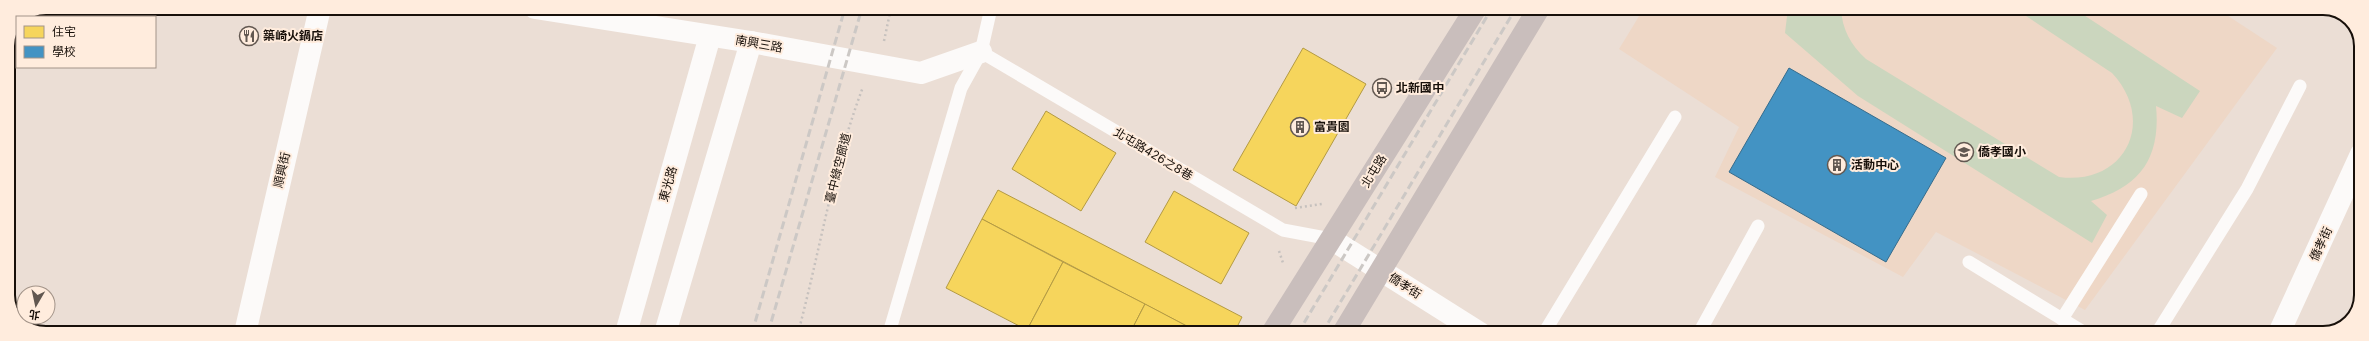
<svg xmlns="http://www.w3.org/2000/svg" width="2369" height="341" font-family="Inter,'Noto Sans TC',sans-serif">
<rect width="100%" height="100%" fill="#ebded5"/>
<path fill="#eed7c6" d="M1644,8H2216L2277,48L2085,310L1936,232L1903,277L1715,177L1739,127L1619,49Z"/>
<path fill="#cbd6be" d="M1788,8H1841C1842,30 1851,45 1866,59L2059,177C2125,186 2157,121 2112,73L2014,8H2073L2200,91L2182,118L2156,106C2161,158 2140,187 2091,201L2107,215L2092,243L1858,96L1785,33Z"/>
<g fill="#f6d55c" stroke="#b39a43">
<path d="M1303,48L1366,84L1296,206L1233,170Z"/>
<path d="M1046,111L1116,153L1081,211L1012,169Z"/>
<path d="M998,190L1242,317L1234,333H1200L982,219Z"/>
<path d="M1174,191L1249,233L1221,284L1145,242Z"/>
<path d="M982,219L1063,262L1027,330L946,288Z"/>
<path d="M1063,262L1145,304L1130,333H1032L1027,330Z"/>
<path d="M1145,304L1200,333H1130Z"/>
</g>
<path fill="#4393c3" stroke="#366c8c" d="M1789,68L1946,158L1886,262L1729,172Z"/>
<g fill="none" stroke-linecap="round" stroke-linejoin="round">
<g stroke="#c6c1be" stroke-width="2.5" stroke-dasharray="2 3" stroke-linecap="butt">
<path d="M884,41L891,8"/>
<path d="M1295,208L1322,204"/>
<path d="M1279,251L1283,263"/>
<path d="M798,333C820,251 833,166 863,87"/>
</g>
<g stroke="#fcfaf9" stroke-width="13">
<path d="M991,8L981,52L1283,230L1331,239"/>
<path d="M1969,262L2085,333"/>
<path d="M2062,319L2141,194"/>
<path d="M889,333L961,88L981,52"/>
<path d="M1544,333L1675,117"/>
<path d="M1699,333L1758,226"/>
<path d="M2157,333L2247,189L2300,86"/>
</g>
<g stroke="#fcfaf9" stroke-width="22">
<path d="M535,8L751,42L921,73L981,52"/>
<path d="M1331,239L1480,333"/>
<path d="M245,333L320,8"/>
<path d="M626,333L710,36"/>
<path d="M665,333L751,42"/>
<path d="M2279,333L2361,154"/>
</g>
<g stroke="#c9bebc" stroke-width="22">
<path d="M1272,333L1476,8"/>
<path d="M1343,333L1539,8"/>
</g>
<g stroke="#ccc8c5" stroke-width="3" stroke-dasharray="8 4" stroke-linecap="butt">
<path d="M752,333L845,8"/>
<path d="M768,333L862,8"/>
<path d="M1298,333L1492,8"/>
<path d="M1322,333L1516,8"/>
</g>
</g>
<defs>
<symbol id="restaurant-ring" viewBox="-11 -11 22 22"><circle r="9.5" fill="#ffecdd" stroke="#625851" stroke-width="1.5"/><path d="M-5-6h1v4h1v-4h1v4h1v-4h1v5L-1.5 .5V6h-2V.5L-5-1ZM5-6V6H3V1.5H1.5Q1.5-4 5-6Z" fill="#625851"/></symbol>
<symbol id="bus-ring" viewBox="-11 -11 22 22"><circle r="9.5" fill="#ffecdd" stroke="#625851" stroke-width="1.5"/><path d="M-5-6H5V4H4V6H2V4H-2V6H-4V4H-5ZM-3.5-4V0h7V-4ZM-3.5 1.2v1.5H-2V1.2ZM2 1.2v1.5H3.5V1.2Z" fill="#625851"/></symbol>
<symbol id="building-ring" viewBox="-11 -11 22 22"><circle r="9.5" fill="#ffecdd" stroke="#625851" stroke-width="1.5"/><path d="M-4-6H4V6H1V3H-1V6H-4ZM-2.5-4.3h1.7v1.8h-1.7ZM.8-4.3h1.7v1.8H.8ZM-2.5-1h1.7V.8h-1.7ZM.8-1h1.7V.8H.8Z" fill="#625851"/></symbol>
<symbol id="school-ring" viewBox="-11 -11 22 22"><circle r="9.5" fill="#ffecdd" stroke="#625851" stroke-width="1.5"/><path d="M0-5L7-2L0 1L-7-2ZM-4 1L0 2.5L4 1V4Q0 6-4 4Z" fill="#625851"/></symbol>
</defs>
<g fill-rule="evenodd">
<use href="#restaurant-ring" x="238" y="25" width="22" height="22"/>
<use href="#bus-ring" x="1371" y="77" width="22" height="22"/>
<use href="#building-ring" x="1289" y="116" width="22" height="22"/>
<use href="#school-ring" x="1953" y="141" width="22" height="22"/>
<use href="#building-ring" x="1826" y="154" width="22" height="22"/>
</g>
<g text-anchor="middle" stroke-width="4" stroke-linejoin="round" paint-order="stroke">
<g font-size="12" font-weight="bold" fill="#18100a" stroke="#ffecdd" text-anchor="start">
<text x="263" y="40">築崎火鍋店</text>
<text x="1396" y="92">北新國中</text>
<text x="1314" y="131">富貴園</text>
<text x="1978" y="156">僑孝國小</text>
<text x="1851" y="169">活動中心</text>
</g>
<g font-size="12" fill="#18100a" stroke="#ffecdd">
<text transform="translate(759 44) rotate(10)" y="4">南興三路</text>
<text transform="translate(1153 154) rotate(31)" y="4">北屯路426之8巷</text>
<text transform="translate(838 168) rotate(-76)" y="4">臺中綠空廊道</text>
<text transform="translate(282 170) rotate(-77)" y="4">順興街</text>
<text transform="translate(1374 171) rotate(-58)" y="4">北屯路</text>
<text transform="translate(668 184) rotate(-74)" y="4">東光路</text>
<text transform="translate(2321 244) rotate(-65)" y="4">僑孝街</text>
<text transform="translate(1405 286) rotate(33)" y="4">僑孝街</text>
</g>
</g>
<path d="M0 0H2369V341H0ZM46 15H2323A31 31 0 0 1 2354 46V295A31 31 0 0 1 2323 326H46A31 31 0 0 1 15 295V46A31 31 0 0 1 46 15Z" fill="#ffecdd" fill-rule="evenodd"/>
<path fill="none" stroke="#18100a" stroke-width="2" d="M46 15H2323A31 31 0 0 1 2354 46V295A31 31 0 0 1 2323 326H46A31 31 0 0 1 15 295V46A31 31 0 0 1 46 15Z"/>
<rect x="16" y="16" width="140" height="52" fill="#ffecdd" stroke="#a39489"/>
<rect x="24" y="26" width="20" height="12" fill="#f6d55c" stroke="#a39489"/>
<text x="52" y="36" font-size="12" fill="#18100a">住宅</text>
<rect x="24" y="46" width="20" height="12" fill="#4393c3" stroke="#a39489"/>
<text x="52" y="56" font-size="12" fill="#18100a">學校</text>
<g transform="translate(36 305) rotate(189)"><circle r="19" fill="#ffecdd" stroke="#a39489"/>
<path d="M0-3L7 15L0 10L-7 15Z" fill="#625851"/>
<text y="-6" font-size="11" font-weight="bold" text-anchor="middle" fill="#18100a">北</text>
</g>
</svg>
